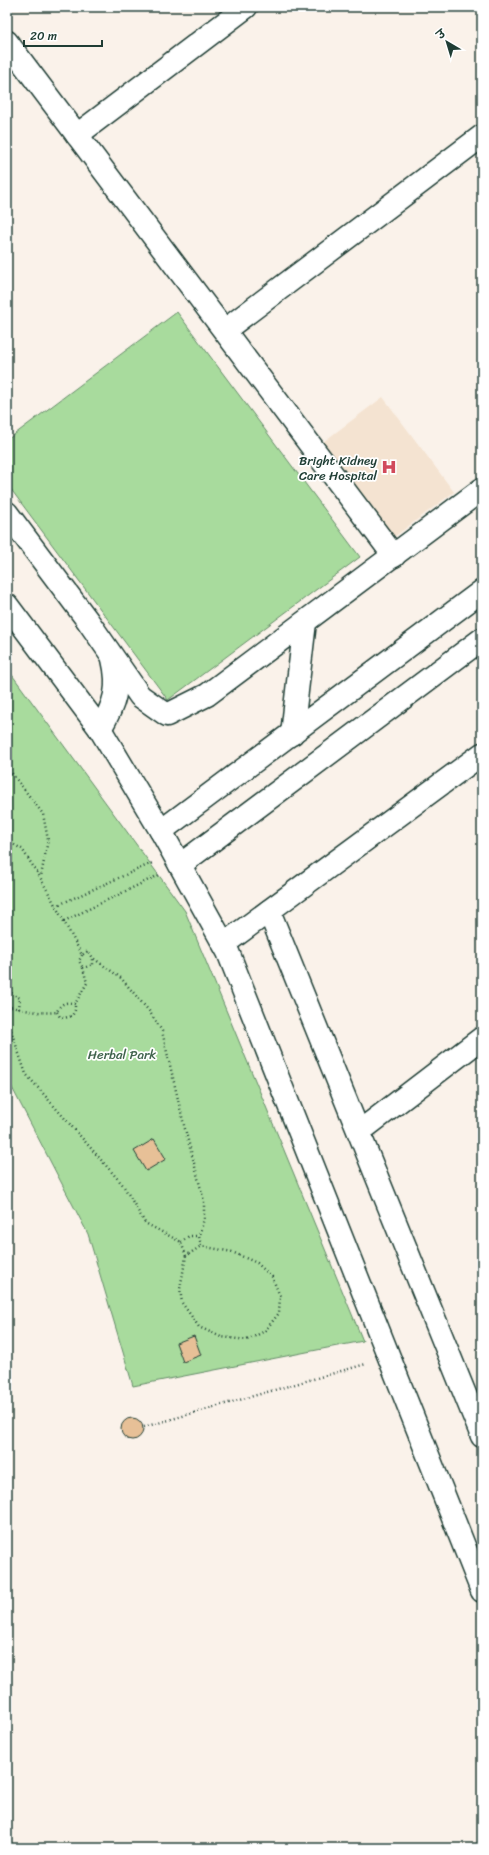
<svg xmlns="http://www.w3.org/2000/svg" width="489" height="1855" font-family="Sriracha,'Playpen Sans Deva',sans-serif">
<rect width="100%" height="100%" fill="#faf2ea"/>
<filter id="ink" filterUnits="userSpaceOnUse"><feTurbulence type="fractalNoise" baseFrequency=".025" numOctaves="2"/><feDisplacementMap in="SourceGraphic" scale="8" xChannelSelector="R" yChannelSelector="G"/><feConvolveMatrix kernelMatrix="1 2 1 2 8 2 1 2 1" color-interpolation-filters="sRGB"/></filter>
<g filter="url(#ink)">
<path fill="#f4e3d1" d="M383,397L454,492L394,537L323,442Z"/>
<g fill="#a8db9d" stroke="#648c68">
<path d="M177,312L360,557L168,700L7,484V440Z"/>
<path d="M7,668L185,911L363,1341L133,1386L88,1234L7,1078Z"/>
</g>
<g fill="#e7c097" stroke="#1f3d34">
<path d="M154,1139L166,1159L146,1171L134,1151Z"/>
<path d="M194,1336L201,1355L183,1362L176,1343Z"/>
<circle cx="132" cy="1429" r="11"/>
</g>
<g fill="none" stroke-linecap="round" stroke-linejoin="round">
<defs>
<g id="street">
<path d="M7,42L394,556"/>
<path d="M77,135L246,7"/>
<path d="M225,330L482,136"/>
<path d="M7,513L88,621L140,696L167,715L207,695L482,489"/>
<path d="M100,729C115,704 120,688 113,659"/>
<path d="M292,734L305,622"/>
<path d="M269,911L482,1436"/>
<path d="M224,944L482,754"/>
<path d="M359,1132L482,1038"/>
</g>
<g id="secondary">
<path d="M7,605L100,729L161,831L228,952L482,1591"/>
<path d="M161,831L482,591"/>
<path d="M180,865L482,639"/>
</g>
</defs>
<use href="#street" stroke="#1f3d34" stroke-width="25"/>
<use href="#secondary" stroke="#1f3d34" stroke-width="25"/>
<g stroke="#1f3d34" stroke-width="2.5" stroke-dasharray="1 3" stroke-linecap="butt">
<path d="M7,767L43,814L48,840L41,876"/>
<path d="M7,841L22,849L40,877L82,955L88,951L93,958L121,978L149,1011L162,1031L184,1125L204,1201V1219L199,1236L201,1246L232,1252L257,1263L272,1277L280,1296L279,1313L265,1331L247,1340L221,1337L199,1327L182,1303L180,1289L186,1256L201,1246"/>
<path d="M56,906L152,863"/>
<path d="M64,921L159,875"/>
<path d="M82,955L79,961L83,968"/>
<path d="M7,989V995"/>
<path d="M8,991L20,998L19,1009"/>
<path d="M7,1006C24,1010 40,1014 57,1012C60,1003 67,1001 75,1004L87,983L83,968L93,965V959"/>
<path d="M57,1012L60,1017L64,1018L72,1016L75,1010V1004"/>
<path d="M7,1019L26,1074L123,1185L145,1223L181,1242L186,1256"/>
<path d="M181,1242L189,1236H199"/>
<path d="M144,1427L366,1364"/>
</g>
<use href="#street" stroke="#fff" stroke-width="22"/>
<use href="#secondary" stroke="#fff" stroke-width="22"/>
</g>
</g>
<defs>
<symbol id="hospital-bare" viewBox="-9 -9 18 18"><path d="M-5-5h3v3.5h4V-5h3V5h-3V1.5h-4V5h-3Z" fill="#d1495b" stroke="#fff" stroke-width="2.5" paint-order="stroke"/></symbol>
</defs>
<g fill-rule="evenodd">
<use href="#hospital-bare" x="378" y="456" width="22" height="22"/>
</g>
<g text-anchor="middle" stroke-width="3.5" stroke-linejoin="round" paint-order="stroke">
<g font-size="13" fill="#1f3d34" stroke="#fff" text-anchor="end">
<text x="377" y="465">Bright Kidney<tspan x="377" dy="15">Care Hospital</tspan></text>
</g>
<g font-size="13" fill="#41644e" stroke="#fff">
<text x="122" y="1059">Herbal Park</text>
</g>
</g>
<rect width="489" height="1855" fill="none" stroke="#fff" stroke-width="24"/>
<rect x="12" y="12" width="465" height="1831" fill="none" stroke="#1f3d34" stroke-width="1.5" filter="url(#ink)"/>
<g transform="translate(447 42) rotate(322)" stroke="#ffffff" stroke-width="3" paint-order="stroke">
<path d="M0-3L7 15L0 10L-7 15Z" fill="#1f3d34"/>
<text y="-6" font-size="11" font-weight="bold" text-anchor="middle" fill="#1f3d34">उ</text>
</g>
<path d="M24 40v6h78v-6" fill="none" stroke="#1f3d34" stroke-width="2"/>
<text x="30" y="40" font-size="12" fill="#1f3d34" stroke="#ffffff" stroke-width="3" paint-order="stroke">20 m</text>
</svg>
